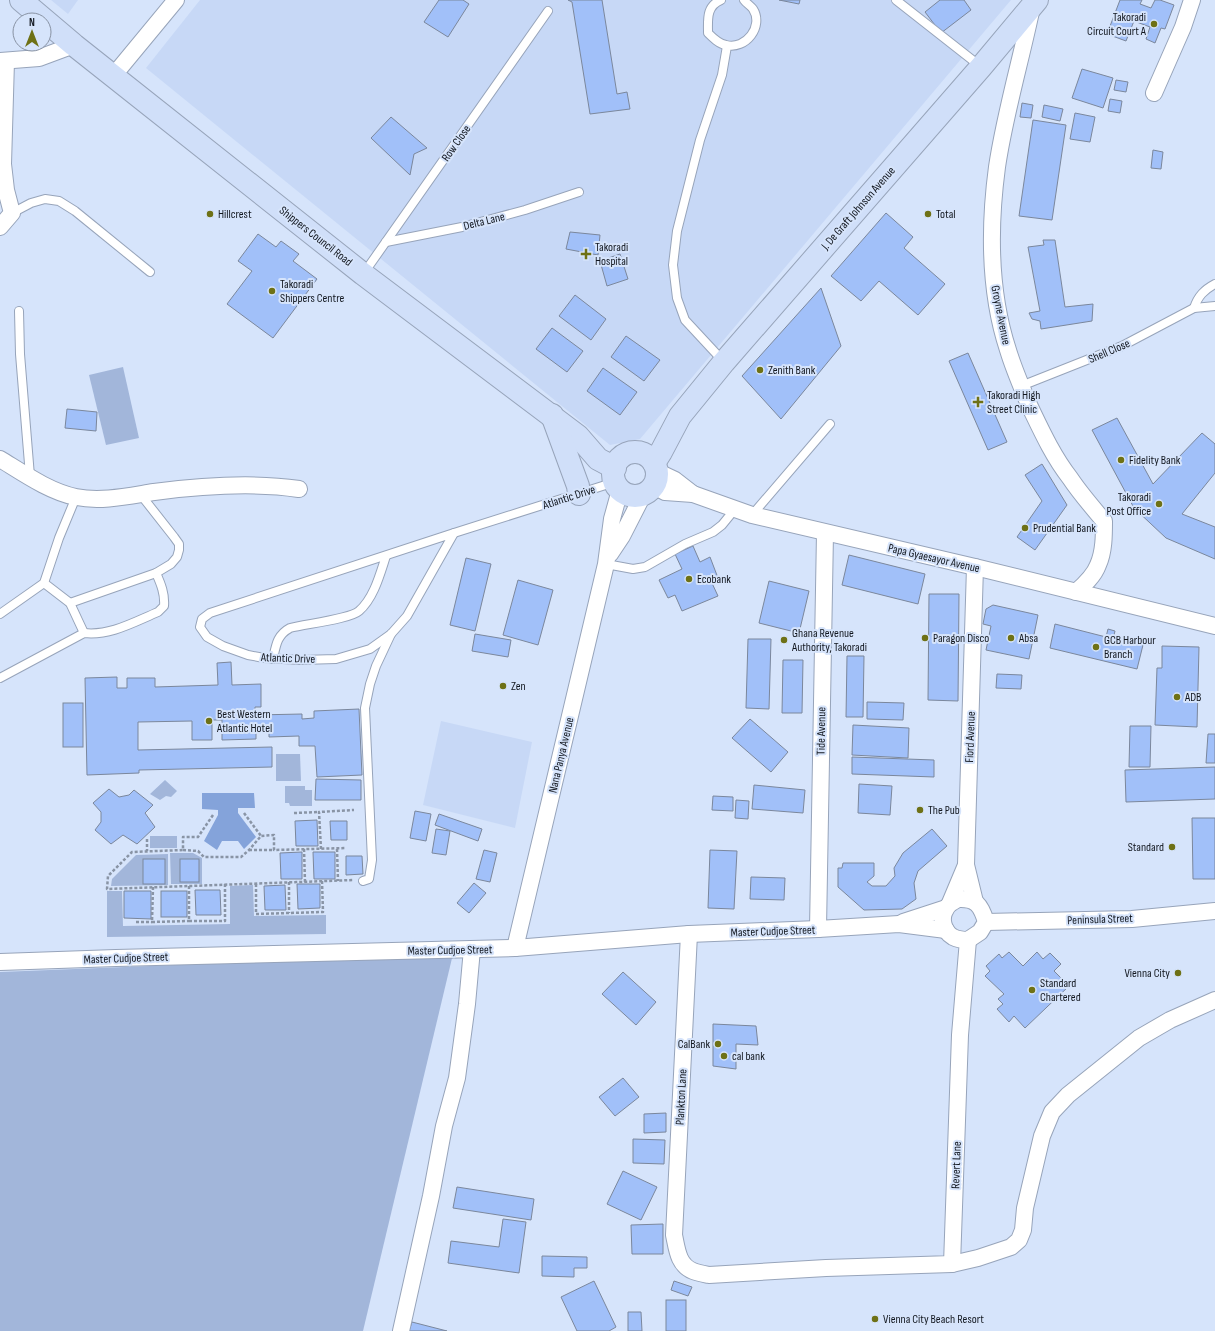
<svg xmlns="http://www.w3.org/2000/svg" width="1215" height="1331" font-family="'Sofia Sans Condensed',sans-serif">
<rect width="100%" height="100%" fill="#d6e4fb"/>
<g fill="#c7d8f6">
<path d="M51,0H78L68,14Z"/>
<path d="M200,0H1011L640,439L610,445L146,68Z"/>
<path d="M441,721L532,742L515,828L423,805Z"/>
</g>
<g fill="#a2b6da">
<path d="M123,367L139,438L106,445L89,375Z"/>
<path d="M276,754H300L301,781H276Z"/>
<path d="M165,780L177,791L171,797L166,796L160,800L150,794Z"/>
<path d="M285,786H305V790H312V806H290L289,803H285Z"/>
<rect x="150" y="836" width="27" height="12"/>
<path d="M170,853H193L202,858V884H171Z"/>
<path d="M168,854V885L111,886L112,879L136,855Z"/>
<path d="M253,885L254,916L326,915V934L107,937V891H122L123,926L230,924V886Z"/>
<path d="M453,954L363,1331H0V972Z"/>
</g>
<path fill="#84a3da" d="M202,793H254L255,808H238V813L256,837L244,849L238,841H222L217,850L204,841L218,815V810L202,809Z"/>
<g fill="#a1c0f9" stroke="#7b879c">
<path d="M439,0H463L469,4L448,37L424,22Z"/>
<path d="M568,0H602L617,94L627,92L630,109L590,114L572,2Z"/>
<path d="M779,0H800L799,4Z"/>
<path d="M940,0H964L971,10L941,33L925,12Z"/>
<path d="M1120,0H1142L1140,4L1151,8L1155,0H1160L1174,5L1165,29L1161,28L1155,43L1146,39L1150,27L1134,21L1126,41L1107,34Z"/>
<path d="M1082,69L1113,78L1103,108L1072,98Z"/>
<path d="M1116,80L1128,82L1126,92L1114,90Z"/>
<path d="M1110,99L1122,101L1120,113L1108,111Z"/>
<path d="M1022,103L1033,105L1031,118L1020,117Z"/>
<path d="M1044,105L1063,109L1060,121L1042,117Z"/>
<path d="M1075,113L1095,117L1090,142L1070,139Z"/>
<path d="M391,117L427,148L414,154L410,175L371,138Z"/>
<path d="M1033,120L1066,125L1052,220L1019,216Z"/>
<path d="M1153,150L1163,152L1161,169L1151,168Z"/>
<path d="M886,213L913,237L904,248L945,284L918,315L879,281L861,301L831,276Z"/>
<path d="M570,232L600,235L598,255L566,249Z"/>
<path d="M258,234L276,247L281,241L299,254L293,261L317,279L273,338L227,304L252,271L238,261Z"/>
<path d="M1043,240H1055L1065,307L1093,304L1092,321L1041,329L1040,321L1032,319L1029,313L1040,311L1028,247L1044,245Z"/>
<path d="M620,254L628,279L607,286L600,261Z"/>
<path d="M821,288L841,346L781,419L742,376Z"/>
<path d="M575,295L606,319L591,340L559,316Z"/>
<path d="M552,328L583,351L567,372L536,349Z"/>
<path d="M626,336L660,360L644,381L611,357Z"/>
<path d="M968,353L1007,442L988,450L949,361Z"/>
<path d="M603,368L637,392L620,415L587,391Z"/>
<path d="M67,409L97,412L96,431L65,428Z"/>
<path d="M1117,418L1153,484L1202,433L1215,444V473L1182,514L1215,527V559L1166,538L1134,508L1092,430Z"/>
<path d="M1042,464L1067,505L1035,550L1017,537L1042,501L1025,475Z"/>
<path d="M693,546L700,562L710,557L718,578L711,581L718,596L682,611L675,595L668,598L659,580L682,569L675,554Z"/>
<path d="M849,555L925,574L918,604L842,585Z"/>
<path d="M466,558L491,564L475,631L450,625Z"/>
<path d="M518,580L553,590L538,645L503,635Z"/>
<path d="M769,581L809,591L799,633L759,623Z"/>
<path d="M929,594H959L958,701L928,700Z"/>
<path d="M993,605L1038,615L1029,659L986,650L991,626L983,624L986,609Z"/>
<path d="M1055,624L1106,637L1108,629L1115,631L1113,639L1143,645L1137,669L1050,648Z"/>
<path d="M475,634L511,640L508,657L472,651Z"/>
<path d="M748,639H771L769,709L746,708Z"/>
<path d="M1162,646L1199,647L1197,727L1155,725L1157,668H1162Z"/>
<path d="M847,656H864L863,717H846Z"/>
<path d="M783,660H803L802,713H782Z"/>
<path d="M231,662L232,685L261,684V707H255V715L302,714V719L314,718V711L359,709L362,775L317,777L315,746H299V736L269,737V728H256V739L222,740V720H212V740H192V721L138,722V750L272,747V767L139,770V773L87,775L85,678L117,677V688H127V678H155V687L218,685L217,663Z"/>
<path d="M997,674L1022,675L1021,689L996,688Z"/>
<path d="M867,702L904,703L903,720L867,719Z"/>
<rect x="63" y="703" width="20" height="44"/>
<path d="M750,719L788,752L771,772L732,738Z"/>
<path d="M853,725L909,728L908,758L852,755Z"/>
<path d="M1130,726H1151L1150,767H1129Z"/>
<path d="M1208,734H1215V763H1206Z"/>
<path d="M852,757L934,760V777L852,774Z"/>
<path d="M1215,767V799L1126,802L1125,770Z"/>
<path d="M316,779L361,780V800H315Z"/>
<path d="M859,784L892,786L890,815L858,813Z"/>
<path d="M754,785L805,790L803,813L752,809Z"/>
<path d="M109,789L119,797L129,795L134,790L153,805L145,813L155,827L137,844L123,835L111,844L95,830L101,822V812L93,803Z"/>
<path d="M713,796L733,797V811L712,810Z"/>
<path d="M736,800L749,801L748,819L735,818Z"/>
<path d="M415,811L431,814L426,841L410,838Z"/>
<path d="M439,814L482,829L478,841L435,825Z"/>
<path d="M1192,818H1215V879H1193Z"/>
<path d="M317,820L318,846H296L295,821Z"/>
<path d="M330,821H347V840H331Z"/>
<path d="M436,829L450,831L446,855L432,853Z"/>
<path d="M932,829L947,846L918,871L914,883L916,899L902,909L864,910L838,887V868H842L843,863H874V876L867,882L872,886H886L895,876L894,868L903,853Z"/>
<path d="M484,850L497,853L490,882L476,879Z"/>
<path d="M710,850L737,851L734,909L708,908Z"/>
<path d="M302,852V879H281L280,853Z"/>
<path d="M313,852H335V879H314Z"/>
<path d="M346,856H362L363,874L346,875Z"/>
<rect x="143" y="859" width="22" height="25"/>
<rect x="180" y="859" width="19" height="23"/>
<path d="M751,877L785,878L784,900L750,899Z"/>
<path d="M474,883L486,893L469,913L457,903Z"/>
<path d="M297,884H320V908L298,909Z"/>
<path d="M285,885L286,910H265L264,886Z"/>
<path d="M195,890H220L221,915H196Z"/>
<path d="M124,891H151V919L124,918Z"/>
<rect x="161" y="891" width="26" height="26"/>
<path d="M1009,952L1023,966L1037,952L1043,959L1050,953L1061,964L1054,971L1069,986L1025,1028L1014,1016L1009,1022L997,1009L1003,1004L998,999L1004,994L985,976L990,971L986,966L999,954L1002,958Z"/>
<path d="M623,972L656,1002L636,1025L602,994Z"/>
<path d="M713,1024L756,1026L758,1045L736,1044V1069L713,1066Z"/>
<path d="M623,1078L639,1097L615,1116L599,1097Z"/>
<path d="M666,1113V1132L644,1133V1114Z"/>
<path d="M633,1139L665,1140L664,1164L633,1163Z"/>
<path d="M623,1171L657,1187L641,1220L607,1204Z"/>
<path d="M457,1187L534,1199L531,1220L453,1208Z"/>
<path d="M503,1219L526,1222L519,1273L448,1263L451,1241L499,1247Z"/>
<path d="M663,1224V1254H632L631,1225Z"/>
<path d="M542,1256L587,1257V1268H574V1277L542,1276Z"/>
<path d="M594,1281L616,1327L609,1331H577L561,1297Z"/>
<path d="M674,1281L692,1287L688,1296L671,1290Z"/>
<rect x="666" y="1300" width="20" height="31"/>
<path d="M628,1312H641L642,1331H628Z"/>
<path d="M412,1322L447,1331H409Z"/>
</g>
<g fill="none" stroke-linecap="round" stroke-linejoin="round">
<defs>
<g id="lane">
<path d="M721,0C706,6 708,20 708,33C713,38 719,44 726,45C746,50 764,26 753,9C751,6 746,3 744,0"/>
<path d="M896,0L980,66"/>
<path d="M12,213L31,203L45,199L59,201L75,211L150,272"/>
<path d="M386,242L462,227L525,210L579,192"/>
<path d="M364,273L548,11"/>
<path d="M1194,308C1198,296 1204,290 1215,284"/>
<path d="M19,311L20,354L30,476"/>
<path d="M724,362L685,320L677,298L673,265L677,231L700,140L722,75L727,46"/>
<path d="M1021,386L1122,346L1194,308L1215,306"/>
<path d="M752,515L830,424"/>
<path d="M454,533L407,616L391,634L370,649L336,659L301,660L264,658L248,655L223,646L207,637L200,627L202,619L210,613Z"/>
<path d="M454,533L615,482"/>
<path d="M606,564L633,569L645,567L685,544L713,532L722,525L735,509"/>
<path d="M44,583L70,603L84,633"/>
<path d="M70,603L156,573L171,564L177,557L179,550V544L174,537L141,495"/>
<path d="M0,614L44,583L59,538L76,497"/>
<path d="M273,659C276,645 277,635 290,628C305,624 350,619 359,611C374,598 380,574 386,556"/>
<path d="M0,678L84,633C110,636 134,622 158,612L164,606C165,594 161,584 156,573"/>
<path d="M363,881L369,879L372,860L365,708L370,684L376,666L391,634"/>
</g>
<g id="street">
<path d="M1032,7C1021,60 1005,113 997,167C989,227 989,292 1008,350C1014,370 1022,388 1030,407C1042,432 1053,456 1070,478C1080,493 1092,507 1104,521C1104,535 1104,552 1098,565C1094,576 1084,585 1076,592"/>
<path d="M0,61L39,58L74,45"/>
<path d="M114,75L176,0"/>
<path d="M1154,93L1183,27L1192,0"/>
<path d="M0,227L12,213L6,190L3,164L6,61"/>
<path d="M0,459C23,473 50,492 76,497C101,502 128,496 154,492C200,486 253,482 299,489"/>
<path d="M658,472L675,480L693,494"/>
<path d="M654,486L665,492L693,494L752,515L975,567L1215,626"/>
<path d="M610,554L622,536L643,495"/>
<path d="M966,865L975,902"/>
<path d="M958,899C976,898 981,905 986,922L980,932L968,940C963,940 957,939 953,937C943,931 940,918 946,909C948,904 953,902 958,899Z"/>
<path d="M950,903L966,865L975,567"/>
<path d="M903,922L946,908"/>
<path d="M986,922L1132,919L1215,911"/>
<path d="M818,929L825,533"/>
<path d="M689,934L674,1235C677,1249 678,1265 693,1271C698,1273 704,1274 709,1275L826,1268L952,1264L960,1035L968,940"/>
<path d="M515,948L606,564L612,519L620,490"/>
<path d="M0,962L116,958L515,948L689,934L818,929L899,924L946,930"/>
<path d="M952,1264L978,1258L1011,1247L1019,1240L1023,1230L1025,1208L1042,1136L1052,1112L1068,1095L1139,1038L1170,1020L1215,1000"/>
<path d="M401,1331L431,1196L444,1126L457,1078L467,1004L472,949"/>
</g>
<g id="secondary">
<path d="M21,0L74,45L363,274L578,436L598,459L615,468"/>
<path d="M552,415L578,486L579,494"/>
<circle cx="635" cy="474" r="22"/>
<path d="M654,463L661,452L680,416L724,362L981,67L1037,0"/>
</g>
</defs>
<use href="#lane" stroke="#97a4ba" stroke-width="10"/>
<use href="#street" stroke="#97a4ba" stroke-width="18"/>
<use href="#secondary" stroke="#97a4ba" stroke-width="24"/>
<g stroke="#8994a5" stroke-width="2.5" stroke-dasharray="3 2" stroke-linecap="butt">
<path d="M244,813L261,836"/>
<path d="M294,813L319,812"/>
<path d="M213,815L198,837H183V850L132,852L108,876L107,889L354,880"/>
<path d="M147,839V851"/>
<path d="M304,849L305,882"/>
<path d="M321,849L319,812L354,810"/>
<path d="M337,849L338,881"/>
<path d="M183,850L198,851L204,857H241L249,850L261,836L274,835V850L346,848"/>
<path d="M249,850H274"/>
<path d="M289,882V913"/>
<path d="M256,884V914L323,912L322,881"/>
<path d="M189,886V921H225V884"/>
<path d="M153,887L152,922L189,921"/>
<path d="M136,922H152"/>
</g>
<use href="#lane" stroke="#fff" stroke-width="8"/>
<use href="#street" stroke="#fff" stroke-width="16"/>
<use href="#secondary" stroke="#d0dff9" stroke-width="22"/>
</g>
<g fill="#6e7116" stroke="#d6e4fb" stroke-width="1.5">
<circle cx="1154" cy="24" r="4"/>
<circle cx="210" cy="214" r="4"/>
<circle cx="928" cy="214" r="4"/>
<path d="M584 248h4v4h4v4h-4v4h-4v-4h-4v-4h4z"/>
<circle cx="272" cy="291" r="4"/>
<circle cx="760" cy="370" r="4"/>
<path d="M976 396h4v4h4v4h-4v4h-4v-4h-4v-4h4z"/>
<circle cx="1121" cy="460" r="4"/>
<circle cx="1159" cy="504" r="4"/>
<circle cx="1025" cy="528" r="4"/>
<circle cx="689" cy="579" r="4"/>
<circle cx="925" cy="638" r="4"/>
<circle cx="1011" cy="638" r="4"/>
<circle cx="784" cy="640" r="4"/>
<circle cx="1096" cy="647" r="4"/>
<circle cx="503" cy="686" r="4"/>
<circle cx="1177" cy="697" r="4"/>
<circle cx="209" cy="721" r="4"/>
<circle cx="920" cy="810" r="4"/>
<circle cx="1172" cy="847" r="4"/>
<circle cx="1178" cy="973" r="4"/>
<circle cx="1032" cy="990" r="4"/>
<circle cx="718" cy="1044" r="4"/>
<circle cx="724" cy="1056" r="4"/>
<circle cx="875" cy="1319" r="4"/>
</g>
<g text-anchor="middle" stroke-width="4" stroke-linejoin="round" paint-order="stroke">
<g font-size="12" fill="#12171f" stroke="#d6e4fb" text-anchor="start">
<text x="1146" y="21" text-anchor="end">Takoradi<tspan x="1146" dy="14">Circuit Court A</tspan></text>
<text x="218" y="218">Hillcrest</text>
<text x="936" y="218">Total</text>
<text x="595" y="251">Takoradi<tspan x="595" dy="14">Hospital</tspan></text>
<text x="280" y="288">Takoradi<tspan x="280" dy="14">Shippers Centre</tspan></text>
<text x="768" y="374">Zenith Bank</text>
<text x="987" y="399">Takoradi High<tspan x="987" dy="14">Street Clinic</tspan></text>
<text x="1129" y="464">Fidelity Bank</text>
<text x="1151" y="501" text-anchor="end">Takoradi<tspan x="1151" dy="14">Post Office</tspan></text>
<text x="1033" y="532">Prudential Bank</text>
<text x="697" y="583">Ecobank</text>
<text x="792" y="637">Ghana Revenue<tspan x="792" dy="14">Authority, Takoradi</tspan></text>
<text x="933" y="642">Paragon Disco</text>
<text x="1019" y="642">Absa</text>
<text x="1104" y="644">GCB Harbour<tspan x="1104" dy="14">Branch</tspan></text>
<text x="511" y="690">Zen</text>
<text x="1185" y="701">ADB</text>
<text x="217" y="718">Best Western<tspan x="217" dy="14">Atlantic Hotel</tspan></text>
<text x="928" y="814">The Pub</text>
<text x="1164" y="851" text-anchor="end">Standard</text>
<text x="1170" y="977" text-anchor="end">Vienna City</text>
<text x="1040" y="987">Standard<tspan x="1040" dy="14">Chartered</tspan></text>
<text x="710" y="1048" text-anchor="end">CalBank</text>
<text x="732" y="1060">cal bank</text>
<text x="883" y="1323">Vienna City Beach Resort</text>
</g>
<g font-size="12" fill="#12171f" stroke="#d6e4fb">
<text transform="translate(456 143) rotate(-55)" y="4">Row Close</text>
<text transform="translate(858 208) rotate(-49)" y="4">J. De Graft Johnson Avenue</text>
<text transform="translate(484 221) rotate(-14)" y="4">Delta Lane</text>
<text transform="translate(316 236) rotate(38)" y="4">Shippers Council Road</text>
<text transform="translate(1001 315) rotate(79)" y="4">Groyne Avenue</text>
<text transform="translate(1109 351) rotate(-23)" y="4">Shell Close</text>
<text transform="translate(569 497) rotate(-18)" y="4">Atlantic Drive</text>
<text transform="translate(934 558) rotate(13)" y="4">Papa Gyaesayor Avenue</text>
<text transform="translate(288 658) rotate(2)" y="4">Atlantic Drive</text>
<text transform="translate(821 731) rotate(-89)" y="4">Tide Avenue</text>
<text transform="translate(970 737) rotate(-88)" y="4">Fiord Avenue</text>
<text transform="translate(561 755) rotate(-77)" y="4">Nana Panya Avenue</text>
<text transform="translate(1100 919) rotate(-2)" y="4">Peninsula Street</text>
<text transform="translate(773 931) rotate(-2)" y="4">Master Cudjoe Street</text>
<text transform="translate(450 950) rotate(-1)" y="4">Master Cudjoe Street</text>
<text transform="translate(126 958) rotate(-2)" y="4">Master Cudjoe Street</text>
<text transform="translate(681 1097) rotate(-87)" y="4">Plankton Lane</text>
<text transform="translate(956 1165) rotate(-88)" y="4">Revert Lane</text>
</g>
</g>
<g transform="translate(32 32)"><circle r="19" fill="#d6e4fb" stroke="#8892a3"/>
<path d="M0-3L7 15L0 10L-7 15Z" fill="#6e7116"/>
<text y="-6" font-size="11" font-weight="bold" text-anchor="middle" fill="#12171f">N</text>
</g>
</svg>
